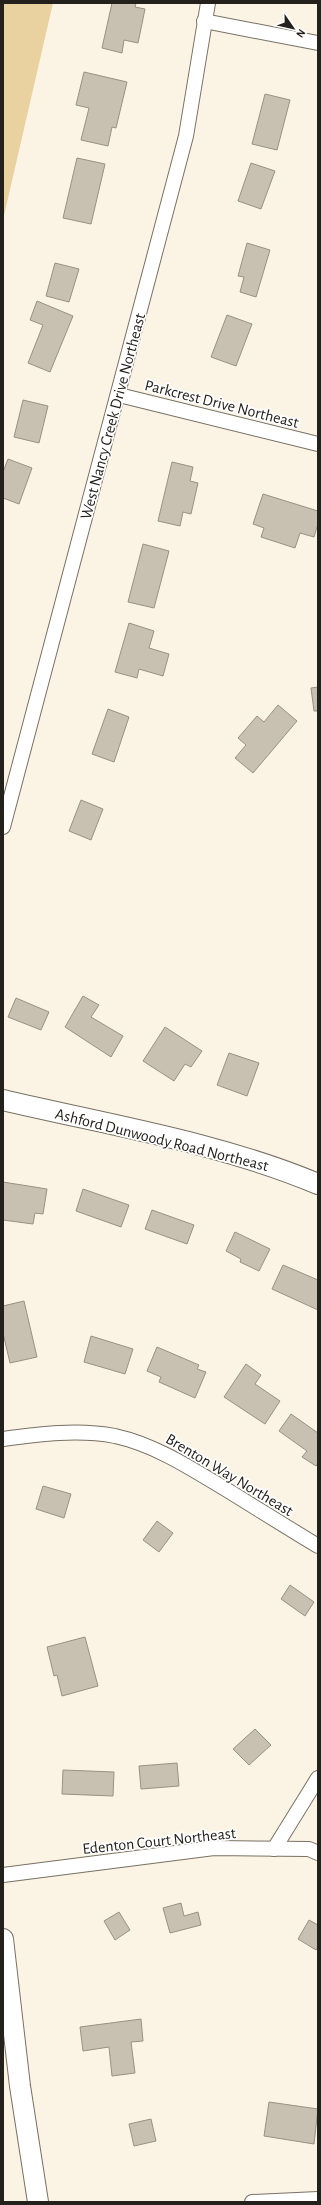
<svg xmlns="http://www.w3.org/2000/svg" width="321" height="2205" font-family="'Alegreya Sans',sans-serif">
<rect width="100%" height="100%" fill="#fbf4e5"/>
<path fill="#e9d2a0" d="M3,3H53L3,220Z"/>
<g fill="#c8c1b2" stroke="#989184">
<path d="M112,3H136L135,7L145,9L138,43L124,40L122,53L102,48Z"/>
<path d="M84,72L127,82L116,128L112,127L108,146L81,140L89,108L76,105Z"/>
<path d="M265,94L290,100L277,150L252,144Z"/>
<path d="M77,158L105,164L91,224L63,218Z"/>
<path d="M251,163L275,171L261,209L238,201Z"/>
<path d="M247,243L270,250L256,297L240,292L244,277L238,276Z"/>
<path d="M55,263L79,269L69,302L46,296Z"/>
<path d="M37,301L73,316L50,372L28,363L43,325L30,320Z"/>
<path d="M227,315L252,324L236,366L211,357Z"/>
<path d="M23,400L48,406L39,443L14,437Z"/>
<path d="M8,459L32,468L19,504L3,498V472Z"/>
<path d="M172,462L193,467L190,481L198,483L191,514L183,512L180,526L158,521Z"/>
<path d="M263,494L318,511V524L314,537L300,533L295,548L261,537L264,528L253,524Z"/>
<path d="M143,544L169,551L154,608L128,602Z"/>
<path d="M129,623L154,631L149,648L169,654L163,676L139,669L137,678L115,672Z"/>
<path d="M318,687V711H314L311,688Z"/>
<path d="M278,705L297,721L253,773L235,758L246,745L238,738L257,716L264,722Z"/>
<path d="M108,709L129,717L114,762L92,754Z"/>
<path d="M81,800L103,809L91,840L69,831Z"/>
<path d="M83,996L99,1005L91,1017L123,1036L111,1057L65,1027Z"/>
<path d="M16,998L49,1012L41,1030L8,1017Z"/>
<path d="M165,1027L202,1051L191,1067L185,1064L174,1081L143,1061Z"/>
<path d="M229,1053L259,1063L247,1096L217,1085Z"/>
<path d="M3,1182L47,1189L43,1214L35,1213L33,1224L3,1220Z"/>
<path d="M83,1189L129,1205L121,1227L76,1211Z"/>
<path d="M152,1210L194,1225L187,1244L145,1229Z"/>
<path d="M235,1232L270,1249L259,1271L240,1262L241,1259L226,1251Z"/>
<path d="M283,1265L318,1280V1310L272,1289Z"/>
<path d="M24,1301L37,1357L10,1363L3,1333V1306Z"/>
<path d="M91,1336L133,1349L125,1374L84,1362Z"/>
<path d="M157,1347L199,1365L197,1369L206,1372L195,1398L159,1382L161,1377L147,1371Z"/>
<path d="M246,1364L261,1375L255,1384L280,1401L265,1424L224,1397Z"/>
<path d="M291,1414L318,1433V1463L316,1466L302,1457L307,1451L279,1431Z"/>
<path d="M43,1486L71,1494L64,1518L36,1509Z"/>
<path d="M157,1521L173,1533L159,1552L143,1540Z"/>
<path d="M290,1585L314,1602L305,1616L281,1599Z"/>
<path d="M85,1637L98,1686L62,1696L57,1675L54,1676L47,1647Z"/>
<path d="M255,1729L271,1745L249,1765L233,1749Z"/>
<path d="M177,1763L179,1786L141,1789L139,1766Z"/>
<path d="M63,1770L114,1772L113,1796L62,1794Z"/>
<path d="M181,1903L184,1916L198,1912L201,1925L170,1933L163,1908Z"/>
<path d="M119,1912L130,1930L115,1940L104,1921Z"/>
<path d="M309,1920L318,1925V1947L316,1950L298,1939Z"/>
<path d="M141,2019L143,2041L131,2042L135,2073L112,2076L109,2047L83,2051L80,2027Z"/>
<path d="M269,2102L318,2109L314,2144L264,2136Z"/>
<path d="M151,2119L156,2141L134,2146L129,2124Z"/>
</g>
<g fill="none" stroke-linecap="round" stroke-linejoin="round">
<defs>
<g id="street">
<path d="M204,21L318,43"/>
<path d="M119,395L318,444"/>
<path d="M3,827L186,136L208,3"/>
<path d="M3,1439C40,1434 78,1429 115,1436C156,1445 192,1469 227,1490C258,1509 288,1528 318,1546"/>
<path d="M274,1849L318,1778"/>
<path d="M3,1875L214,1848L309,1849L318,1853"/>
<path d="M252,2202L318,2199"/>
</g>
<g id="secondary">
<path d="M3,1100C108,1125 218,1142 318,1184"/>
<path d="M3,1939L20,2086L38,2202"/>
</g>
</defs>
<use href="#street" stroke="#787164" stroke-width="16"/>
<use href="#secondary" stroke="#787164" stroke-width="22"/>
<use href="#street" stroke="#fff" stroke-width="14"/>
<use href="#secondary" stroke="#fff" stroke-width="20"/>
</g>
<g text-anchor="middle" stroke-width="3.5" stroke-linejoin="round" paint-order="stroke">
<g font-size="16" fill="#24211c" stroke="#fff">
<text transform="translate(222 403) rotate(14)" y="6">Parkcrest Drive Northeast</text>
<text transform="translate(112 416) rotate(-75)" y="6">West Nancy Creek Drive Northeast</text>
<text transform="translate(162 1139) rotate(14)" y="6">Ashford Dunwoody Road Northeast</text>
<text transform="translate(230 1474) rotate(31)" y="6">Brenton Way Northeast</text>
<text transform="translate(159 1840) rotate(-6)" y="6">Edenton Court Northeast</text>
</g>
</g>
<rect width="321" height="2205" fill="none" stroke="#24211c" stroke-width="8"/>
<g transform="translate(293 28) rotate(124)" stroke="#ffffff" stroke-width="3" paint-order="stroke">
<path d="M0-3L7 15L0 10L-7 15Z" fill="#24211c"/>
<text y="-6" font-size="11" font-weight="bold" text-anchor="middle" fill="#24211c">N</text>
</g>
</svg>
